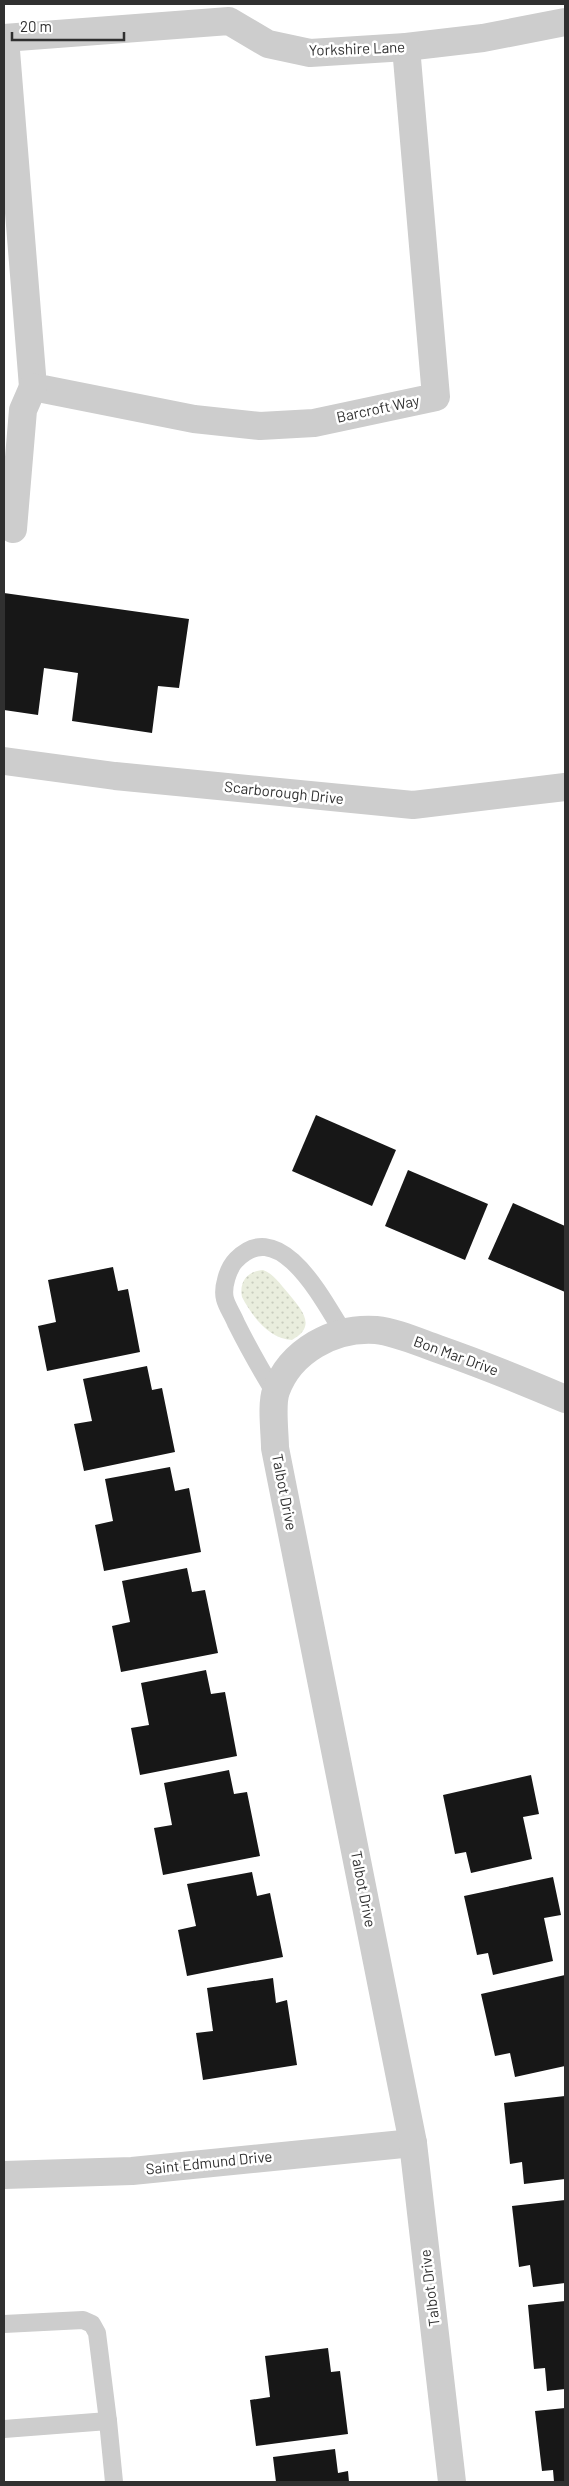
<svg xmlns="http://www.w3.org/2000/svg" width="569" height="2486" font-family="Barlow,sans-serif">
<defs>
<pattern id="grass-dots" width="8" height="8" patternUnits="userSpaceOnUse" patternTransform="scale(1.25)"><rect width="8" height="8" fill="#e9eddd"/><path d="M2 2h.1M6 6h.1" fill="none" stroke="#c8ccbe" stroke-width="1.8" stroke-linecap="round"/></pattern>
</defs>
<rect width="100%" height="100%" fill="#fff"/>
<path fill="url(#grass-dots)" d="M263,1270C274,1274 280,1284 288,1293C301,1309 318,1326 292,1340C269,1339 252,1316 242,1297C239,1282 247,1271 263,1270Z"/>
<g fill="#171717">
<path d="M4,593L189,619L179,688L158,686L152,733L72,721L78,673L44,668L38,715L4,710Z"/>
<path d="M316,1115L396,1150L372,1206L292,1171Z"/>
<path d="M408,1170L488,1204L465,1260L385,1226Z"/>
<path d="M513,1203L565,1226V1292L488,1259Z"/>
<path d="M113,1267L118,1291L128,1289L140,1352L47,1371L38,1326L56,1322L48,1280Z"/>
<path d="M147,1366L152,1390L162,1388L175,1452L84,1471L74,1424L92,1421L83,1379Z"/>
<path d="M170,1467L175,1491L189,1488L201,1552L104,1571L95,1525L113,1521L105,1479Z"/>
<path d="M187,1568L192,1592L205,1590L218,1653L121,1672L112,1626L130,1622L122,1581Z"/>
<path d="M206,1670L211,1694L225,1692L237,1756L140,1775L131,1728L149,1725L141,1683Z"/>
<path d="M229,1770L234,1794L247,1792L260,1856L163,1875L154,1828L172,1825L164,1783Z"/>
<path d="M531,1775L539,1814L523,1817L532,1859L471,1873L466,1852L455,1854L443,1795Z"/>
<path d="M252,1872L257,1896L270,1893L283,1957L187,1976L178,1930L196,1926L187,1884Z"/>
<path d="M553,1877L561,1915L544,1918L553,1961L493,1975L488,1953L477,1955L464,1896Z"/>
<path d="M565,1975V2066L515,2077L510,2053L495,2056L481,1994Z"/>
<path d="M273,1978L276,2003L287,2000L297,2065L203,2080L196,2033L213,2031L207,1988Z"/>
<path d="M565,2096V2179L524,2184L522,2162L510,2164L504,2103Z"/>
<path d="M565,2200V2283L533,2287L530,2265L519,2267L512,2206Z"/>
<path d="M565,2301V2389L547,2391L545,2368L534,2369L528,2305Z"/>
<path d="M328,2348L331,2372L340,2371L348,2434L256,2446L250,2400L270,2397L265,2356Z"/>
<path d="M565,2408V2482H554L553,2470L542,2471L535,2411Z"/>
<path d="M335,2449L338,2473L348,2471L349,2482H276L273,2457Z"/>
</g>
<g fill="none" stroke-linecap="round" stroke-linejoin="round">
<g stroke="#cdcdcd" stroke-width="18">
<path d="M275,1393C261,1370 248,1347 236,1323C233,1315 227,1307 225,1299C222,1288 228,1268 236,1260C280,1214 324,1302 343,1332"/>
<path d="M4,2324L83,2320L92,2324L97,2333L108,2421"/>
<path d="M4,2429L108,2421L114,2482"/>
</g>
<g stroke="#cdcdcd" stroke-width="28">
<path d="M4,38L229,21L268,44L310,53L406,47L483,38L565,22"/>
<path d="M5,38L33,387L194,419L260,426L314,423L436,397L406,47"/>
<path d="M13,529L23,410L33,387"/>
<path d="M4,761L115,776L413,805L565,787"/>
<path d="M4,2175L132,2171L413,2143"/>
<path d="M452,2482L413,2143L275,1448C275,1434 271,1404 276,1391C290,1351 334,1327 376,1330C396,1332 418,1342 438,1349C481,1364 523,1381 565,1399"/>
</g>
</g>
<g text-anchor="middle" stroke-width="5" stroke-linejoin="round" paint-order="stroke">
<g font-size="15" fill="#303030" stroke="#fff">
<text transform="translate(357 49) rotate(-2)" y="5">Yorkshire Lane</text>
<text transform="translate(378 409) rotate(-12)" y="5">Barcroft Way</text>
<text transform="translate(284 793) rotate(6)" y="5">Scarborough Drive</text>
<text transform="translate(456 1356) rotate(20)" y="5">Bon Mar Drive</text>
<text transform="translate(284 1492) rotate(79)" y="5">Talbot Drive</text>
<text transform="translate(363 1889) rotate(79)" y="5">Talbot Drive</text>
<text transform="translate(209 2163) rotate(-6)" y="5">Saint Edmund Drive</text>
<text transform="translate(430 2288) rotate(-97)" y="5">Talbot Drive</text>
</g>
</g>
<rect width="569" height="2486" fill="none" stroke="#303030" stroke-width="10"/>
<path d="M12 32v8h112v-8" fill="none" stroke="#303030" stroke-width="2.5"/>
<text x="20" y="32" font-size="15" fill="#303030" stroke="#ffffff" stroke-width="4" paint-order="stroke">20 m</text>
</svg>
